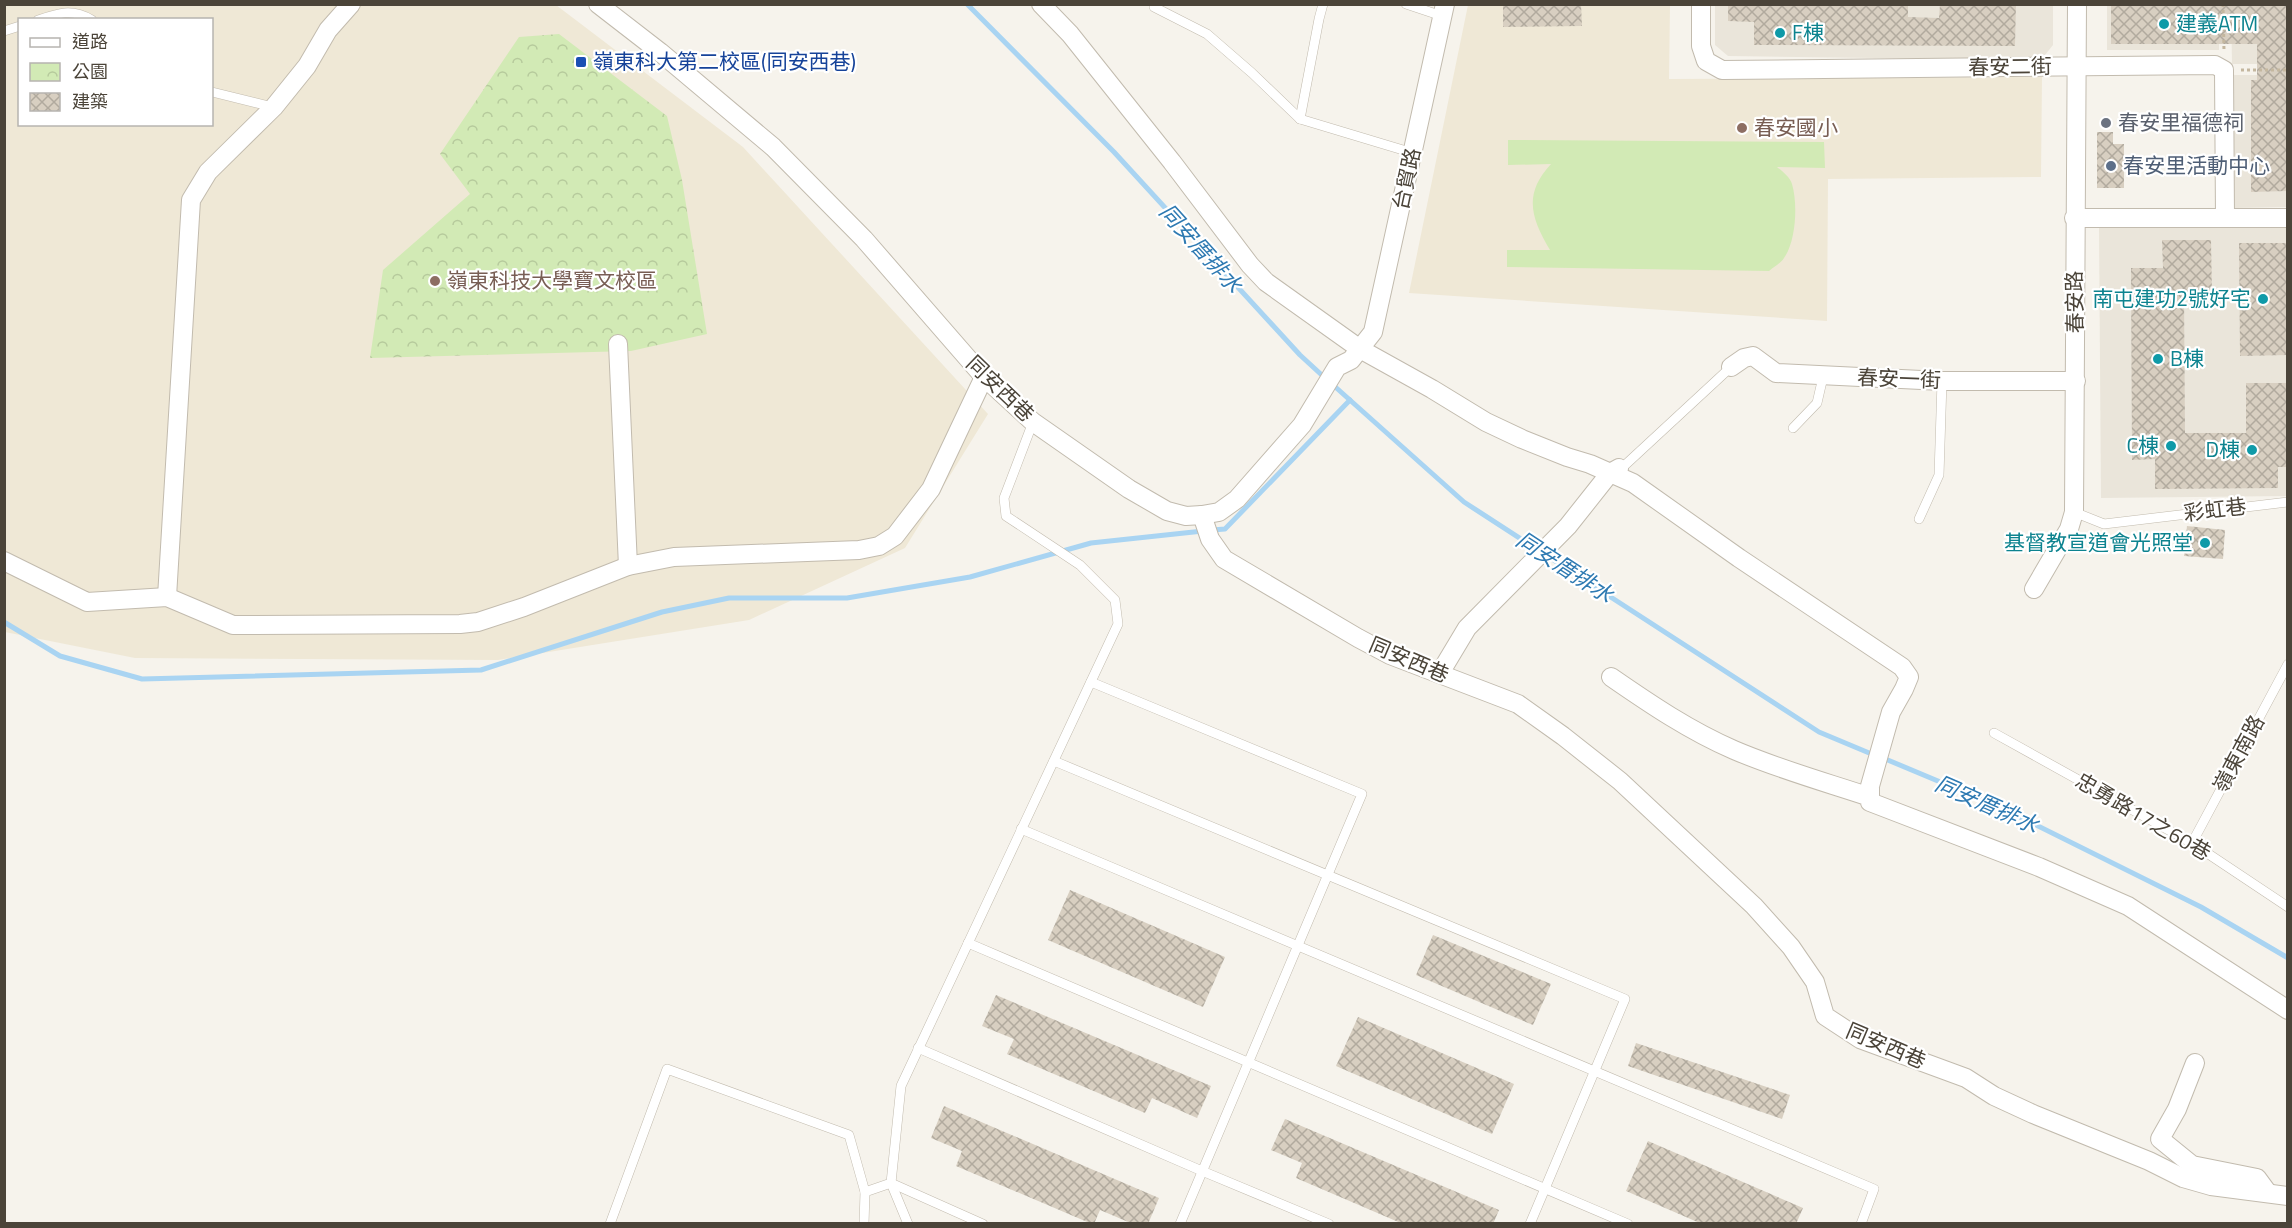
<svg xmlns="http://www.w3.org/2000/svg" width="2292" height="1228" font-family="'Titillium Web','Noto Sans TC',sans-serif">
<defs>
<pattern id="park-crowns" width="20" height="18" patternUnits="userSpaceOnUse" patternTransform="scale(1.5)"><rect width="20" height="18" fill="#d2eab5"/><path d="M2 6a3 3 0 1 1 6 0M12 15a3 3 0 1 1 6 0" fill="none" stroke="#b6ca9c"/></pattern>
<pattern id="building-cross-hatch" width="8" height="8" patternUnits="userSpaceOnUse" patternTransform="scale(1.5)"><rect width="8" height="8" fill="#d8cfc1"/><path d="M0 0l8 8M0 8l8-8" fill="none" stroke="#b1aa9e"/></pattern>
</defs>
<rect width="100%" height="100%" fill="#f6f3ec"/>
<g fill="#eae5da">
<path d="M1715,5H2053V45L2041,60L1728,56L1715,45Z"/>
<rect x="2107" y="5" width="112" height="45"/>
<path d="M2231,5H2287V64H2232Z"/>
<path d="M2232,75H2287V207L2233,208Z"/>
<path d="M2287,227V496L2101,498L2099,228Z"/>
</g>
<g fill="#efe8d6" fill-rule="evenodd">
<path d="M4,5H556L743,147L988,414L905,548L749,620L498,660L135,658L5,632ZM20,20H212V124H20Z"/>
<path d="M1468,5H1670L1669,79L2042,77L2041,177L1828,179L1827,321L1409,293Z"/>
</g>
<path fill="#d2eab5" d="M1508,140L1824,142L1825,168L1777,167C1782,171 1790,177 1792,184C1798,204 1796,241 1784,258C1781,263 1774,267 1769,271L1507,267V250H1550C1531,218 1523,194 1551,164L1508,165Z"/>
<path fill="url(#park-crowns)" d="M559,34L667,116L682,180L707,334L631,351L370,358L383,270L470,194L440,154L519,37Z"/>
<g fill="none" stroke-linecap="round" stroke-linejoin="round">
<g stroke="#a9d4f2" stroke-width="5">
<path d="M967,4L1114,152L1300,355L1325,378"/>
<path d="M1332,384L1464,502L1819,732L1874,755"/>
<path d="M1212,530L1225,529L1350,400"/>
<path d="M4,622L60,656L142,679L481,670L662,612L729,598H847L970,577L1091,543L1203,531"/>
<path d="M1883,758L2000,807L2201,907L2288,958"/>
</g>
</g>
<g fill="url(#building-cross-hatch)">
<path d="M1503,4H1581L1582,26L1503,27Z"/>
<path d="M1728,4H1908V17L1939,18L1940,4H2016L2015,46L1754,45V22L1728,21Z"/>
<path d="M2111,4H2286L2288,191L2251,192V80H2257V44H2111Z"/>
<path d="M2097,132H2113V144H2124V188H2097Z"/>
<path d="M2162,240H2211L2212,295H2184L2185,433H2246V383H2288V467H2278V488L2155,489V459L2132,460L2131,268H2163Z"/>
<path d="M2239,243H2288V355L2240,356Z"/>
<path d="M2187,526L2225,530L2223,559L2184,556Z"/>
<path d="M1070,890L1225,957L1203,1007L1048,940Z"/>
<path d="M1433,935L1551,984L1533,1025L1416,975Z"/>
<path d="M996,995L1211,1086L1197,1118L1152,1098L1145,1113L1007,1054L1014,1039L982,1026Z"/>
<path d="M1358,1017L1514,1084L1492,1134L1336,1066Z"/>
<path d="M1636,1043L1790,1095L1782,1119L1628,1066Z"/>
<path d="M944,1106L1159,1198L1148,1224H1133L1100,1210L1094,1224H1092L956,1166L962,1151L931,1138Z"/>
<path d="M1285,1119L1499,1210L1493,1224H1403L1296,1178L1302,1163L1271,1150Z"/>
<path d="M1648,1141L1803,1208L1796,1224H1702L1626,1191Z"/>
</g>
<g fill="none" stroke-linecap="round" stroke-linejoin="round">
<defs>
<g id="lane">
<path d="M1406,4L1442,16"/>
<path d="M1154,7L1207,34L1252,73L1300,119L1413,153"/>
<path d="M38,20C58,13 72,8 92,20"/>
<path d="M4,31L20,26"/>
<path d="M212,92L273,107"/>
<path d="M1300,119L1319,19L1323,4"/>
<path d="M1793,428L1817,403L1823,377"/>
<path d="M1624,466L1731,367"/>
<path d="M2074,512L2104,524L2288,502"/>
<path d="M1919,519L1939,475L1942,381"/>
<path d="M1091,682L1362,794L1180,1224"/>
<path d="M1994,733L2192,843L2288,907"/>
<path d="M1054,761L1625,999L1530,1224"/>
<path d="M1021,829L1874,1189L1861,1224"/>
<path d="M2192,843L2288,664"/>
<path d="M968,943L1628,1224"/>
<path d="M918,1048L1202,1171L1329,1224"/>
<path d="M865,1192L891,1183L983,1224"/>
<path d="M610,1224L667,1069L849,1135L865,1192L864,1224"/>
<path d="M908,1224L891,1183L901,1086L1118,624L1115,600L1080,565L1006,516L1004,498L1033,422"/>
</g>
<g id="street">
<path d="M598,4L660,52L773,147L864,239L984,377L1033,422L1129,489L1167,511L1186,516L1202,515L1219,512L1237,499L1302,425L1337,367L1351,360L1373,332L1445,4"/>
<path d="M1041,4L1070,34L1172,162L1250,265L1266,282L1360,349L1432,389L1486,422L1522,439L1567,457L1590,464L1633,483L1739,558L1902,667L1909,677L1904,689L1891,712L1870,786V797"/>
<path d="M1701,4V46L1706,61L1722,70L2215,65L2224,70L2225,218"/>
<path d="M2074,218H2288"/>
<path d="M618,344L628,566"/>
<path d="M1731,367L1744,358L1753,356L1776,373L1942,381H2076"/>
<path d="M1202,515L1210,539L1224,559L1358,638L1390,655L1518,704L1563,736L1620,781L1754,906L1791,947L1815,982L1825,1016L1860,1039L1966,1078L1994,1096L2033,1114L2149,1161L2183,1178L2211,1186L2288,1196"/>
<path d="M4,561L87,602L167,597L233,625L460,624L478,622L524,607L628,566L674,557L859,550L879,546L895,536L931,489L984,377"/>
<path d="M2034,589L2069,529L2074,512L2077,4"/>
<path d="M167,597L191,200L208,172L274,107L307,66L328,30L351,4"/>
<path d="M1440,673L1467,628L1568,526L1610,473L1619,468"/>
<path d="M1611,677C1650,704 1690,731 1734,750C1778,769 1825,782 1870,797V802L2039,867L2128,906L2288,1010"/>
<path d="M2195,1063L2177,1109L2160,1139L2192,1165L2257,1178L2268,1193"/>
</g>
</defs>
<use href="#lane" stroke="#c2bbae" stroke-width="10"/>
<use href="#street" stroke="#c2bbae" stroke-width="20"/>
<g stroke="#c4b79f" stroke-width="3" stroke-dasharray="3 3" stroke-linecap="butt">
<path d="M2223,4L2224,51"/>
<path d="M2241,70H2288"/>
</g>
<use href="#lane" stroke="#fff" stroke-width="9"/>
<use href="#street" stroke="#fff" stroke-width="18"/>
</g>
<g fill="#0f9aa8" stroke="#fff" stroke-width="2">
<circle cx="2164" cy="24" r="6"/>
<circle cx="1780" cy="33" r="6"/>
<circle cx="2263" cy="299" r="6"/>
<circle cx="2158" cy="359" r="6"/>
<circle cx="2171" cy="446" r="6"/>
<circle cx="2252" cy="450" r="6"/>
<circle cx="2205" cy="543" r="6"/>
</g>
<rect fill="#1a4fb4" stroke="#fff" stroke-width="2" x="575" y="56" width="12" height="12" rx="3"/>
<circle fill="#6b7280" stroke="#fff" stroke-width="2" cx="2106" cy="123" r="6"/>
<g fill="#8d6e63" stroke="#fff" stroke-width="2">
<circle cx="1742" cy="128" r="6"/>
<circle cx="435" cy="281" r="6"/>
</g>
<circle fill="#5c6f8a" stroke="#fff" stroke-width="2" cx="2111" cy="166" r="6"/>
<g text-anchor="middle" stroke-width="4.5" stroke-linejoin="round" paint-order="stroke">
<g font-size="21" fill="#0d838f" stroke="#fff" text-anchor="end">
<text x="2176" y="31" text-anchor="start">建義ATM</text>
<text x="1792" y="40" text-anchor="start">F棟</text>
<text x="2251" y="306">南屯建功2號好宅</text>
<text x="2170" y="366" text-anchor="start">B棟</text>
<text x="2159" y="453">C棟</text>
<text x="2240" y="457">D棟</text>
<text x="2193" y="550">基督教宣道會光照堂</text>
</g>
<g font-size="21" fill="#164399" stroke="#fff" text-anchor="start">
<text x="593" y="69">嶺東科大第二校區(同安西巷)</text>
</g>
<g font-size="21" fill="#4b4439" stroke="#fff">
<text transform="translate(2010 67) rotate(-1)" y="7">春安二街</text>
<text transform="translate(1407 179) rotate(-78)" y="7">台貿路</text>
<text transform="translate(2075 302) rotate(-91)" y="7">春安路</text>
<text transform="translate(1899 379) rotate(2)" y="7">春安一街</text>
<text transform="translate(1000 389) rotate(44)" y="7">同安西巷</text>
<text transform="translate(2215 510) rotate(-7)" y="7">彩虹巷</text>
<text transform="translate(1409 660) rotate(23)" y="7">同安西巷</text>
<text transform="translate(2239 754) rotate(-62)" y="7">嶺東南路</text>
<text transform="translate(2143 817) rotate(30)" y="7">忠勇路17之60巷</text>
<text transform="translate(1886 1046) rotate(23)" y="7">同安西巷</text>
</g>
<g font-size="21" fill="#5b616d" stroke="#fff" text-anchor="start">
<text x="2118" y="130">春安里福德祠</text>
</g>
<g font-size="21" fill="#785e54" stroke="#fff" text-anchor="start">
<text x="1754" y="135">春安國小</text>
<text x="447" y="288">嶺東科技大學寶文校區</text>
</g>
<g font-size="21" fill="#4e5e75" stroke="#fff" text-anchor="start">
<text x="2123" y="173">春安里活動中心</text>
</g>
<g font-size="22" font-style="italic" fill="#2e7ab2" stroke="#fff">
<text transform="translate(1201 248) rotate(48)" y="8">同安厝排水</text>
<text transform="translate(1565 567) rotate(33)" y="8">同安厝排水</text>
<text transform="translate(1987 804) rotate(24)" y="8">同安厝排水</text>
</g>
</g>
<rect width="2292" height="1228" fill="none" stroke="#4b4439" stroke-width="12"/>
<rect x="18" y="18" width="195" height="108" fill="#ffffff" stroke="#b7b4b0" stroke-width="1.5"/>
<rect x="30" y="38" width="30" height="9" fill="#ffffff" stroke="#b7b4b0" stroke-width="1.5"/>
<text x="72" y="48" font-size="18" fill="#4b4439">道路</text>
<rect x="30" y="63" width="30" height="18" fill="url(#park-crowns)" stroke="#b7b4b0" stroke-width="1.5"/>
<text x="72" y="78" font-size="18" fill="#4b4439">公園</text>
<rect x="30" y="93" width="30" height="18" fill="url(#building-cross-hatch)" stroke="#b7b4b0" stroke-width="1.5"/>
<text x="72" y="108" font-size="18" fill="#4b4439">建築</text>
</svg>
